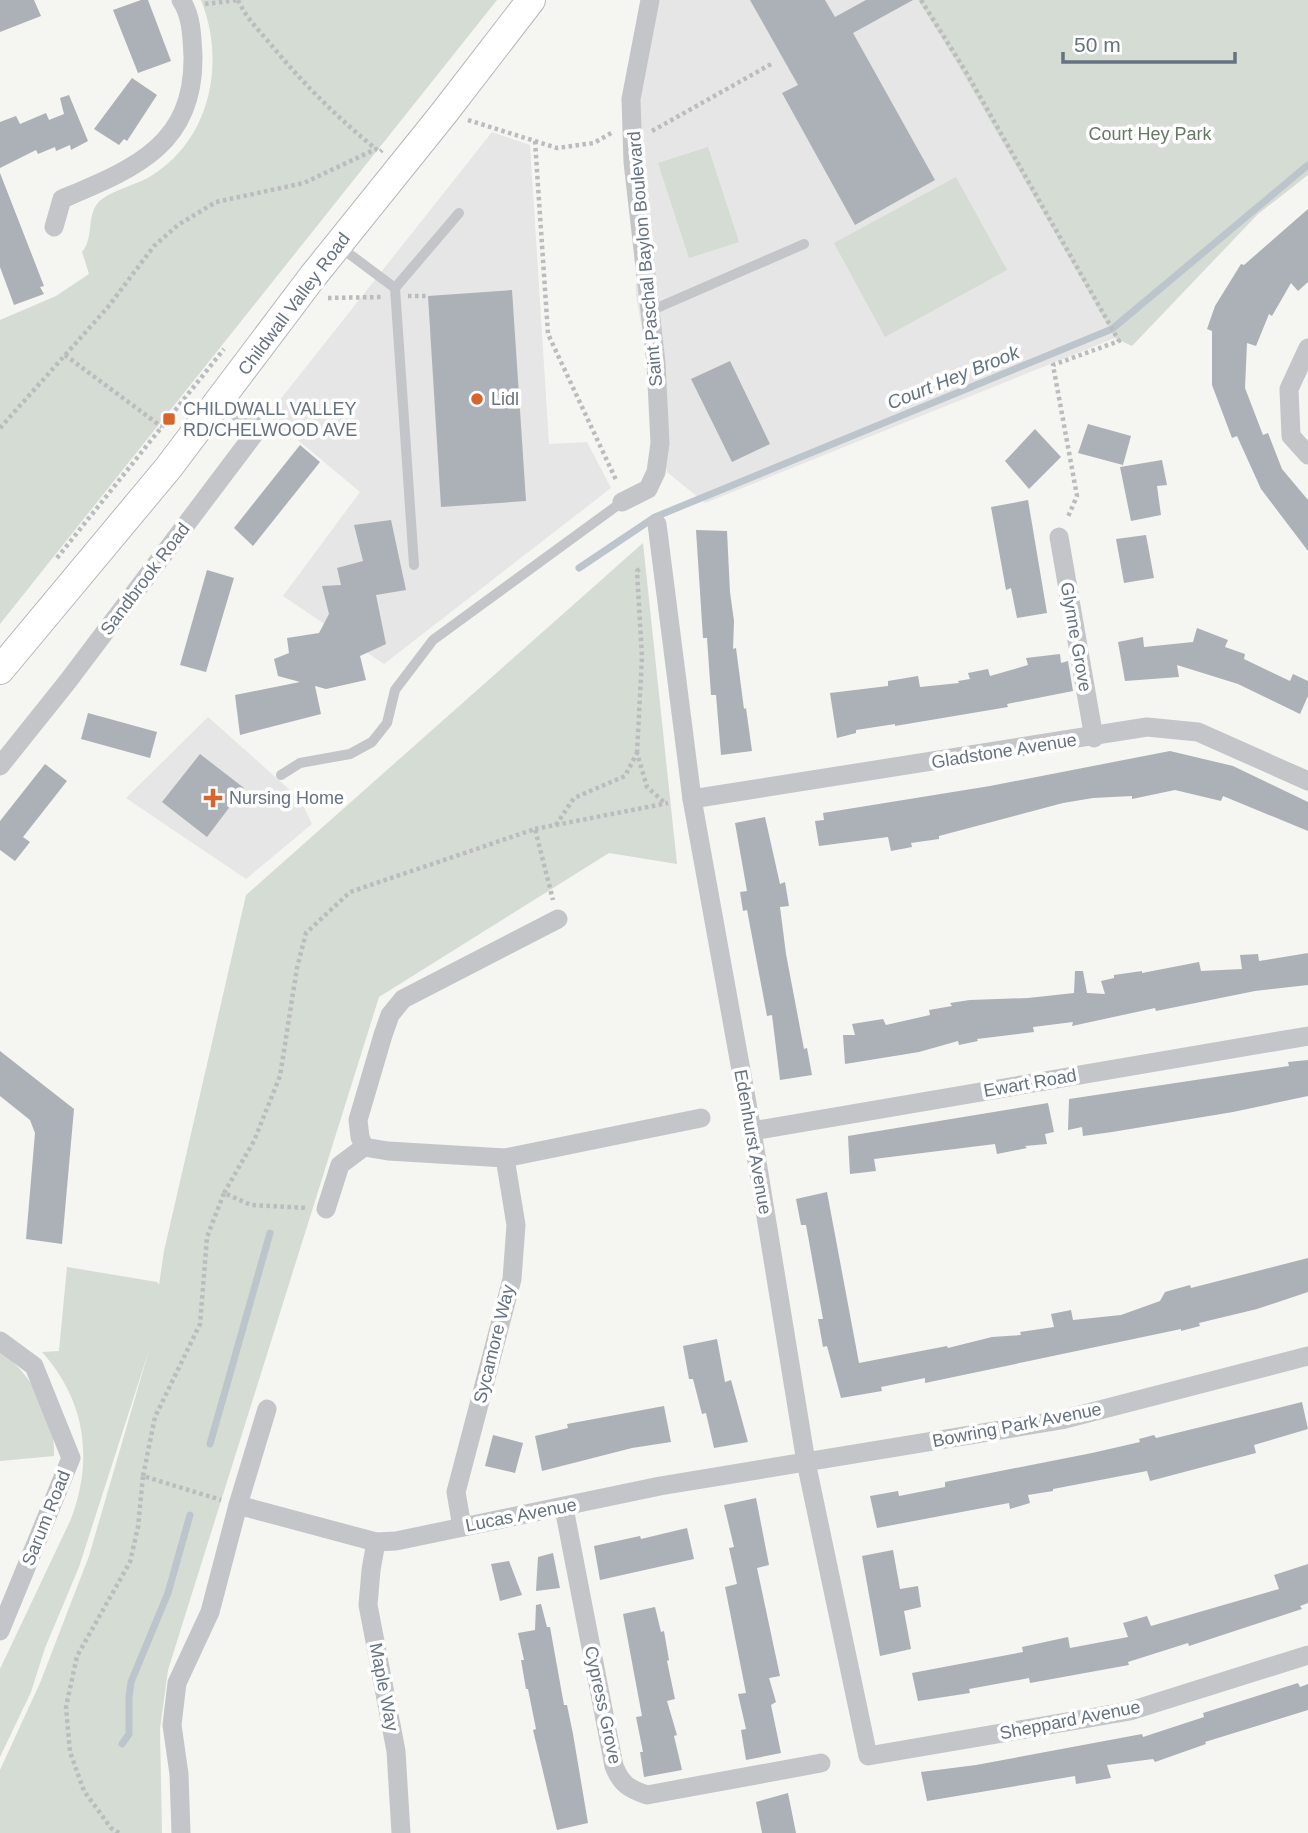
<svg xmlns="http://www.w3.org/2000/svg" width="1308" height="1833" font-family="Helvetica,sans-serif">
<rect width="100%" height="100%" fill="#f5f5f1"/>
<g fill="#e5e6e5">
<path d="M659,0H918L954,58L1115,338L705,503L667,472L636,295L637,91Z"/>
<path d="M492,132L530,145L549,444L587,442L611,488L384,664L283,596L360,492L268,415Z"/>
<path d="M208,717L300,799L312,824L246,879L126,798Z"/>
</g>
<g fill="#d5dcd3">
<path d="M201,0H497L0,624V320L56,296L89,274L82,252C95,238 85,211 102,199C116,189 136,185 151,176C211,139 226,62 201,0Z"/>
<path d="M918,0H1308V175L1258,214L1132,346L1115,338L954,58Z"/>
<path d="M708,147L739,242L689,258L658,163Z"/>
<path d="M956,177L1007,270L885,337L834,243Z"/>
<path d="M643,543L677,864L609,853L379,997L168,1670L160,1729L162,1833H0V1770L40,1683L89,1556L149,1350L79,1567L45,1648L31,1692L0,1757V1669L71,1519C94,1458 85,1400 42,1352L59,1351L67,1267L157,1282L159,1285L164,1251L246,895Z"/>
<path d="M0,1351C31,1374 56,1416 54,1456L0,1461Z"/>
</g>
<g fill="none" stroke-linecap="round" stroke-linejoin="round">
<g stroke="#bcc5cb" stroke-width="7">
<path d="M579,568L655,517L1112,329L1308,165"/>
<path d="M210,1444L270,1233"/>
<path d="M122,1744L129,1734V1697L131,1682L168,1593L190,1515"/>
</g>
</g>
<g fill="#acb1b7">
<path d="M0,0H34L41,16L0,32Z"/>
<path d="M141,0H148L171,61L138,73L113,10Z"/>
<path d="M750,0H825L835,17L866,0H913L853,33L935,180L855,225L782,93L798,85Z"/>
<path d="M132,78L157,95L127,141L124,139L119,145L94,129Z"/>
<path d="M69,95L88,141L71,150L70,145L56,151L55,147L38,154L36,150L0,168V122L16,116L20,124L46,113L49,120L64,114L60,98Z"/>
<path d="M0,173L44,286L40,287L44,294L14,305L0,267Z"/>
<path d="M1308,209V282L1298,291L1291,283L1272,316L1269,314L1256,346L1247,343L1245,388L1263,435L1268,433L1282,469L1308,500V551L1261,489L1237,436L1232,438L1212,385V331L1207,329L1215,306L1241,264L1244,265Z"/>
<path d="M512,290L526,501L441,507L428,296Z"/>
<path d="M730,361L770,444L732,462L691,379Z"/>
<path d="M1088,424L1131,436L1123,465L1078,453Z"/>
<path d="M1035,429L1061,457L1029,489L1005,461Z"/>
<path d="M300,445L320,462L253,546L234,528Z"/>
<path d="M1162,460L1167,485L1157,486L1161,515L1131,521L1120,467Z"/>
<path d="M1028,500L1047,613L1017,618L1011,588L1006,590L991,507Z"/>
<path d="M391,520L406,590L376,595L386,644L360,656L366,680L326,689L315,686L321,714L240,735L235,695L300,682L278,676L274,659L289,653L287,638L319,633L329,614L322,586L341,585L337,568L363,561L354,525Z"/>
<path d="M696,530L727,531L730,592L734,621L733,649L736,648L744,709L746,708L752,751L721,755L716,695H711L707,638H703Z"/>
<path d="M1146,535L1154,578L1124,583L1116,539Z"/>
<path d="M207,570L234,578L206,672L180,665Z"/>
<path d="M1197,628L1228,640L1225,647L1245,654L1244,659L1290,681L1293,674L1308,681V696L1300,714L1238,684L1177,665L1179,677L1125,681L1118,642L1143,637L1144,647L1193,642Z"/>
<path d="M1060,654L1061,663L1068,661L1073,691L1007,704L1008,707L895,726V724L856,730V733L837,738L830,693L888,686V681L918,676L920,687L959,683L958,681L970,679L968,673L988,669L990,676L1028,665L1026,658Z"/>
<path d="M88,713L157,732L150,758L81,739Z"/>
<path d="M1170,751L1233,766L1308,802V831L1223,796L1221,801L1175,790L1132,799V796L1093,798L1063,803L939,836V839L911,843L912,847L891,851L888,837L819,846L815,821L824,820L823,813L990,786Z"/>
<path d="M200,754L244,788L207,837L162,802Z"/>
<path d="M45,764L67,781L23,837L30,842L15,861L0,850V821Z"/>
<path d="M765,817L780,884L785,882L789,906L780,907L786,954L804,1049L807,1048L812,1075L780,1080L772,1015L767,1016L747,910L743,911L740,892L747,891L735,823Z"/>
<path d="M1308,953V985L1255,991L1156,1011L1155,1008L1072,1026L1073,1022L1033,1027L1034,1032L977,1039L978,1041L959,1045L958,1041L919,1052L845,1064L843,1035H855L852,1024L883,1019L886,1025L930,1015L929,1010L952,1006L950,1003L970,1000L1028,998L1074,993L1075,971H1083L1087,993L1105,994L1101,981L1114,978V975L1142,971V973L1199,962L1201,971L1242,969L1240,955L1258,954L1259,961Z"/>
<path d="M0,1051L74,1109L62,1244L26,1239L35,1133L30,1120L0,1096Z"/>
<path d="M1308,1060V1096L1233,1112L1112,1132L1083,1136L1082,1127L1068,1130L1069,1099L1289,1066L1288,1062Z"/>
<path d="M1048,1103L1054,1132L1045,1134L1047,1144L1025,1146L1027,1148L997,1154L995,1144L874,1159L876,1171L850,1174L848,1136Z"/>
<path d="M827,1192L859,1363L947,1346L948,1348L992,1337L1021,1335L1020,1332L1054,1327L1051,1314L1071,1310L1073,1320L1121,1315L1160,1301L1165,1292L1190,1285L1191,1288L1308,1258V1292L1257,1309L1199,1323L1200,1326L1181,1331V1329L925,1383V1378L881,1387L882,1391L841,1398L827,1346L823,1347L818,1319H823L806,1225H801L796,1199Z"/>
<path d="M717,1339L725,1382L731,1380L748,1442L714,1448L706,1413L702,1414L693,1379H689L683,1346Z"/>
<path d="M1302,1402L1308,1429L1254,1445L1256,1453L1150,1481L1147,1471L1053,1489V1491L1028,1495L1030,1503L1010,1509L1009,1503L877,1528L870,1496L898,1491L899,1496L945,1487V1482L1092,1453L1140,1442L1139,1439L1154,1435L1156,1438Z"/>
<path d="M664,1406L671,1442L632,1448L542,1471L535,1436L568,1428L567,1424Z"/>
<path d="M493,1435L523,1443L515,1473L485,1466Z"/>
<path d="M756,1498L769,1565L757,1568L780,1676L769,1678L776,1702L771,1705L781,1753L746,1760L741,1730L746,1729L738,1694L746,1693L725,1587L737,1584L729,1548L734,1547L724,1505Z"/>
<path d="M687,1528L694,1559L600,1580L594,1546L640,1536L641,1539Z"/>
<path d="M893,1550L900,1589L918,1586L921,1607L904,1611L911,1649L880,1656L862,1556Z"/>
<path d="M553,1553L560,1588L536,1591L538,1557Z"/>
<path d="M509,1561L522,1595L500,1601L491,1564Z"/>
<path d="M1308,1564V1603L1300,1606L1302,1609L1189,1646L1188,1643L1128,1662L1129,1665L1030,1683L1029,1678L969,1689L970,1693L918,1701L912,1673L1023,1652L1022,1647L1068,1637L1070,1648L1128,1637L1123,1623L1147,1616L1151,1626L1279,1589L1274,1575Z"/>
<path d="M541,1604L547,1627H550L564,1705H567L573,1734L588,1823L557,1830L533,1730L536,1729L528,1689H526L521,1660H524L518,1633L535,1630L536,1605Z"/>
<path d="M655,1607L661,1632L664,1631L669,1660L667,1661L675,1699L667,1701L677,1735L674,1736L682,1770L644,1777L640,1752H643L636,1717L642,1716L623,1614Z"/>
<path d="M1298,1683L1300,1687L1308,1684V1710L1205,1742L1206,1744L1155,1762L1153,1759L1107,1765L1111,1778L1076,1784L1075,1776L927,1801L921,1772L976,1765L1142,1734L1143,1737L1204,1717L1203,1713Z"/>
<path d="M788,1793L796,1833H762L756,1802Z"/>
</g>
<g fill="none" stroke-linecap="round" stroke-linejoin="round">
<defs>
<path id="secondary" d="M0,670L169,467L313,276L444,113L531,0"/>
</defs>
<use href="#secondary" stroke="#b3b7bb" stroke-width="30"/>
<g stroke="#babcbe" stroke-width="4.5" stroke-dasharray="3.5 3.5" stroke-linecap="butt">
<path d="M238,0C245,16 256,27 267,40C299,79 336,117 376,149"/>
<path d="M921,0L966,72L1119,341L1053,365L1077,496L1067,519"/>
<path d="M205,4L238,0"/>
<path d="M468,120L557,148L594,143L613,132"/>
<path d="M652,131L773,63"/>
<path d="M535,141L548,334L617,482"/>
<path d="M408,296H428"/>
<path d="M328,298L382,297"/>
<path d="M65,355L162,427"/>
<path d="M0,428L108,307L154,246L178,225L216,202L304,183L376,149L380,152L382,150"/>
<path d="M57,558L224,349"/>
<path d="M637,753L642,657L637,571L642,567"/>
<path d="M556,825L574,798L625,776L637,753L647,787L666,804"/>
<path d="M535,829L668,803"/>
<path d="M224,1193L254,1141L280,1076L297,968L306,933L350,892L535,829L553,900"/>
<path d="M143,1476L155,1417L200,1324L207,1237L224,1193L251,1205L308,1208"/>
<path d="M119,1833L111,1828L84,1791L70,1752L66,1707L77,1656L130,1562L138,1527L143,1476L221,1500"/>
</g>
<g stroke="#c3c5c9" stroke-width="10">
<path d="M340,247L395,288L414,565"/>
<path d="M395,288L459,213"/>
<path d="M650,311L804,244"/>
<path d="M281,775L300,763L350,754L372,742L387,723L395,690L433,640L622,502"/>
</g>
<g stroke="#c3c5c9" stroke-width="19">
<path d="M54,227L62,199C133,169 194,146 193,57C192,38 192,16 181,0"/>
<path d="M1308,348L1289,389L1291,436L1308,455"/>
<path d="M622,502L648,489L656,472L660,443L656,363L633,162L631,99L650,0"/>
<path d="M657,524L692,799L752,1131L806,1462L868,1756L1130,1711L1308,1655"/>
<path d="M1059,537L1094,738"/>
<path d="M0,766L68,681L258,429L222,398"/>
<path d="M692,799L1147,727L1198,732L1308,781"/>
<path d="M558,919L403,999L390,1015L383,1035L358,1120L360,1137L364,1147L388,1151L505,1158L701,1118"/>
<path d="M752,1131L1308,1036"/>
<path d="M326,1209L340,1165L364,1147"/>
<path d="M0,1341L34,1366L71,1458L0,1631"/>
<path d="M238,1505L376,1542L396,1541L660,1486L1061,1420L1308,1356"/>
<path d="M564,1508L614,1766C621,1784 629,1789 647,1795L821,1763"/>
<path d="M462,1527L456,1492L512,1279L516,1225L505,1158"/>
<path d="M376,1542L371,1570L368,1605L396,1751L401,1833"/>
<path d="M181,1833L179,1774L172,1725L177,1683L210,1612L238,1505L267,1409"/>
</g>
<use href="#secondary" stroke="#fff" stroke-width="28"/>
</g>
<g fill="#d8642e" stroke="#fff" stroke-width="2.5">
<circle cx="477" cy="399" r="7"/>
<rect x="162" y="412" width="14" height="14" rx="3.5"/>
<path d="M209.5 787.5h7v7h7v7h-7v7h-7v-7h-7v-7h7z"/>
</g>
<g text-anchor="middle" stroke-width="7" stroke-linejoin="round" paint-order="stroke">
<g font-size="18" fill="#667864" stroke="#fff">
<text x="1150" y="140">Court Hey Park</text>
</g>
<g font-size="18" fill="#667281" stroke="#fff">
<text transform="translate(645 259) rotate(-95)" y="6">Saint Paschal Baylon Boulevard</text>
<text transform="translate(294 304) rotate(-53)" y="6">Childwall Valley Road</text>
<text transform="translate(145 579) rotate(-53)" y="6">Sandbrook Road</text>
<text transform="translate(1076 637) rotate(80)" y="6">Glynne Grove</text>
<text transform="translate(1004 751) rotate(-9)" y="6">Gladstone Avenue</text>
<text transform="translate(1030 1083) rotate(-10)" y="6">Ewart Road</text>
<text transform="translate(753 1142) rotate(80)" y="6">Edenhurst Avenue</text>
<text transform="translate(494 1344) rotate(-76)" y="6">Sycamore Way</text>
<text transform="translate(1017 1425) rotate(-11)" y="6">Bowring Park Avenue</text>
<text transform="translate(521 1515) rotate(-11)" y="6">Lucas Avenue</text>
<text transform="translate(46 1518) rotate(-68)" y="6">Sarum Road</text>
<text transform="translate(384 1687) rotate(79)" y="6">Maple Way</text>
<text transform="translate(603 1705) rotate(78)" y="6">Cypress Grove</text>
<text transform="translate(1070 1720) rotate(-11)" y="6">Sheppard Avenue</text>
</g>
<g font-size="18" fill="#667281" stroke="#fff" text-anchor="start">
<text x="491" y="405">Lidl</text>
<text x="183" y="415">CHILDWALL VALLEY<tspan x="183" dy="21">RD/CHELWOOD AVE</tspan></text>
<text x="229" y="804">Nursing Home</text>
</g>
<g font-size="19" font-style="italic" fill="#61737e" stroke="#fff">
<text transform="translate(953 377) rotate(-22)" y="7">Court Hey Brook</text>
</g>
</g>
<path d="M1063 52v10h172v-10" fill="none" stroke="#667281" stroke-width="3.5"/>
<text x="1074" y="52" font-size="21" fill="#667281" stroke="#ffffff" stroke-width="5" paint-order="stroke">50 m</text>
</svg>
